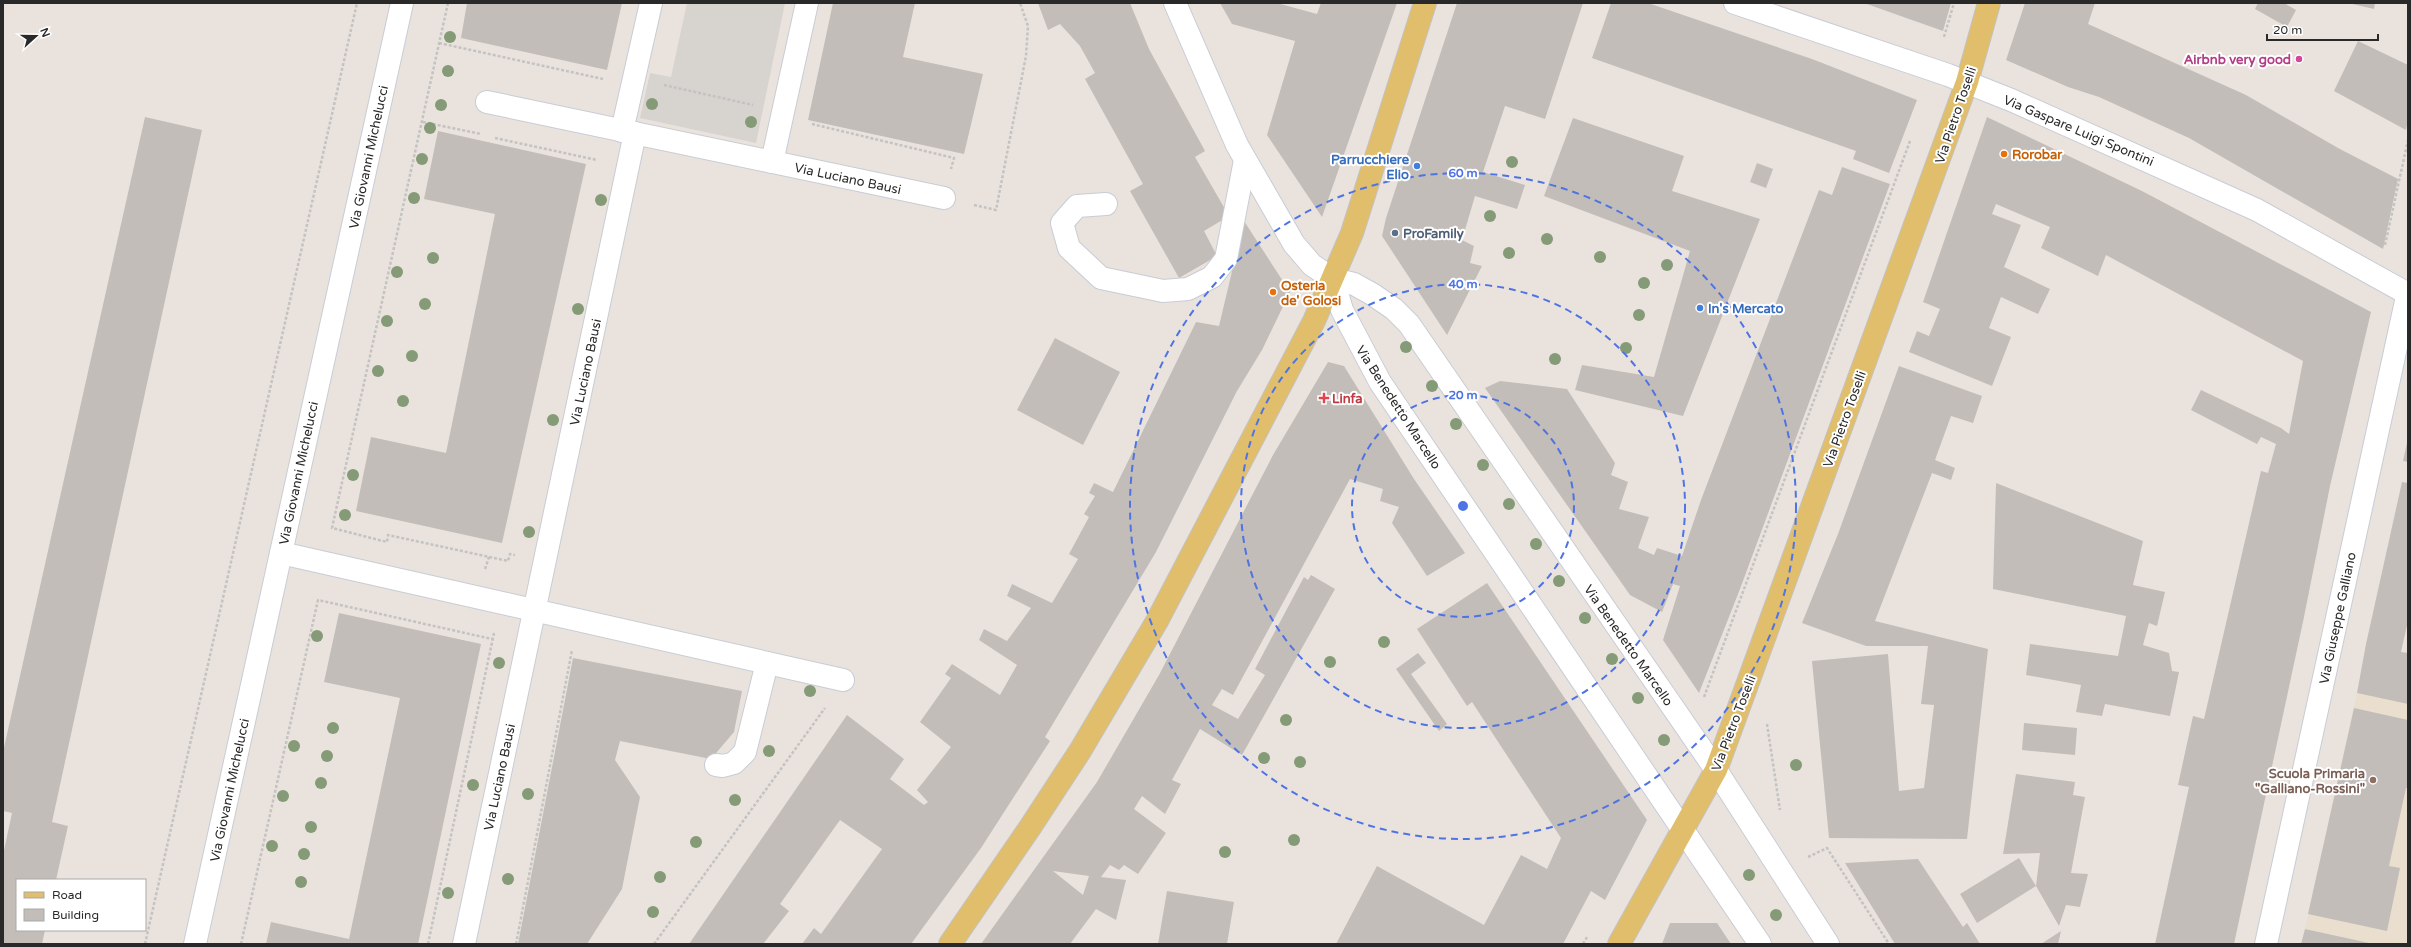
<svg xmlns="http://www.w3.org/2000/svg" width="2411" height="947" font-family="'Varela Round',sans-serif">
<rect width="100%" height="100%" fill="#eae3dd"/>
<path fill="#eadfce" d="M2357,693L2408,704V944H2371L2305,929Z"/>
<path fill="#d7d3cf" d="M687,3H785L756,143L640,118L650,73L671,77Z"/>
<g fill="#c2bdb9" fill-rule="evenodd">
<path d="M467,3H622L607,70L461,38Z"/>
<path d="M833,3H915L903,57L983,74L964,154L808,120Z"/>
<path d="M1038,3H1130L1149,49L1205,151L1195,157L1229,216L1204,231L1217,256L1179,278L1130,191L1143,184L1085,79L1095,73L1080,46L1060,24L1048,30Z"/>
<path d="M1220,3H1277L1317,14L1321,3H1397L1322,217L1267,135L1295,41L1232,24Z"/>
<path d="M1457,3H1583L1545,119L1505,106L1483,172L1525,185L1517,209L1475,196L1462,240L1474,246L1470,263L1482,266L1447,335L1382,236L1386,218Z"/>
<path d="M1611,3H1648L1812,59L1917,100L1889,173L1853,159L1856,151L1592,58Z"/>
<path d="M1864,3H1951L1943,31Z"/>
<path d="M2025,3H2095L2088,24L2246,95L2338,148L2398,179L2383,249L2189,138L2099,97L2068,87L2006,60Z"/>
<path d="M2258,3H2284L2296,10L2287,27L2255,9Z"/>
<path d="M2348,3H2375L2374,9Z"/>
<path d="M2358,41L2408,65V120L2406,130L2334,91Z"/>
<path d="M145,117L202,130L52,822L68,826L56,880H17V930H45L42,944H3V855L12,813L3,811V752Z"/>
<path d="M1987,117L2142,191L2371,312L2330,486L2304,617L2234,944H2155L2189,787L2178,785L2193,716L2204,719L2261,471L2268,473L2276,444L2261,437L2257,444L2191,410L2201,390L2281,428L2289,434L2303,361L2106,255L2098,276L2041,248L2050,227L1996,204L1992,214L2021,225L2004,267L2050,289L2038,314L2001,297L1989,328L2011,337L1992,386L1909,352L1917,331L1929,336L1940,309L1923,302Z"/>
<path d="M1573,118L1684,156L1672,191L1760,219L1683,416L1575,390L1582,365L1654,377L1690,251L1544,196Z"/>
<path d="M438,131L586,164L502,543L356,511L371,437L446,453L495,214L424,199Z"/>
<path d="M1757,163L1773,169L1766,188L1750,182Z"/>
<path d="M1842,167L1890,184L1740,589L1699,693L1663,640L1680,586L1673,584L1662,612L1630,595L1485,388L1500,381L1567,389L1615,463L1611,475L1628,482L1619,509L1649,517L1638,548L1654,555L1657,548L1682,556L1701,500L1819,190L1832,195Z"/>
<path d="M1244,221L1290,292L1262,350L1237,391L1156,552L1045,737L1050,741L981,848L911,944H802L814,928L821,934L882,849L840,820L780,904L789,911L763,944H689L847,715L904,759L890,779L924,805L928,802L917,790L951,747L920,722L951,678L945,674L952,664L1000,695L1017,665L979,640L984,629L1007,641L1031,608L1007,596L1012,584L1052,603L1078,559L1069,554L1089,517L1084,514L1095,496L1089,493L1094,483L1113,492L1196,322L1219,326Z"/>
<path d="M1055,338L1120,372L1083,445L1017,410Z"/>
<path d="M1328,362L1344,366L1414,479L1465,553L1427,576L1392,523L1399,507L1380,501L1383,489L1350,479L1233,695L1222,689L1212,705L1238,719L1265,675L1255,669L1304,577L1308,580L1311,575L1335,589L1242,755L1200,729L1172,780L1181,784L1165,814L1142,796L1134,809L1166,833L1138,874L1124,865L1119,870L1110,865L1101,877L1126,880L1116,920L1096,909L1070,944H981L1097,782L1159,675L1273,455ZM1053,871L1089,876L1083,895Z"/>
<path d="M1899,366L1982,396L1973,423L1951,416L1935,460L1955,468L1951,480L1932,473L1875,621L1988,649L1967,839L1829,838L1812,661L1888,654L1899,791L1924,788L1934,705L1921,704L1928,646H1866L1802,623L1838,534Z"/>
<path d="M2407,443H2408V462L2403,461Z"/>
<path d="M2402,482L2408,483V621L2401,652L2408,653V704L2357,693L2366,644Z"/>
<path d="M1996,483L2143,541L2133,585L2165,592L2157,626L2149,623L2143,645L2169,653L2172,671L2179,672L2170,716L2105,704L2102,716L2076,712L2081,685L2026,675L2030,644L2118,656L2126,616L1993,589Z"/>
<path d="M1487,583L1647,820L1605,900L1591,891L1563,944H1336L1377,866L1484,925L1521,855L1547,869L1561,838L1472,702L1467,706L1417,629Z"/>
<path d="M339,613L481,644L418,944H266L271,922L349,939L400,698L324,682Z"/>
<path d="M1418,653L1426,663L1411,674L1447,724L1439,731L1396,669Z"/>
<path d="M573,658L742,691L734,732L711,759L620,741L615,760L640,797L622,889L587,944H518Z"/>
<path d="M2354,708L2408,720V788H2406L2389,866L2400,868L2387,931L2308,914Z"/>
<path d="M2024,723L2077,728L2075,755L2022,750Z"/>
<path d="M2016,774L2075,782L2073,795L2085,797L2071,873L2088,874L2080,907L2066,905L2059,926L2036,886L1977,923L1960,894L2019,858L2036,886L2040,853L2003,854Z"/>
<path d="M1918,859L1963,927L1967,923L1980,944H1895L1845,863Z"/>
<path d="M1167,891L1234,902L1227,944H1158Z"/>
<path d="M1670,923H1717L1731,944H1662Z"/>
<path d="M2305,929L2369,943L2368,944H2301Z"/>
<path d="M2061,931L2058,944H2041Z"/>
</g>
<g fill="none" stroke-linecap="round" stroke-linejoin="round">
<defs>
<g id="minor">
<path d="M1175,3L1237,145L1294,244L1312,265L1333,279L1354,284L1372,294L1394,309L1409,324L1716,770L1828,944"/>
<path d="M1735,3L1948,75L2011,100L2257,210L2408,294"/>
<path d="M487,102L944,198"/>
<path d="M622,131L651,3"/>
<path d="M772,162L807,3"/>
<path d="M1106,204L1077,206L1062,223L1069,248L1101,278L1163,291L1188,289L1212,277L1226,259L1245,160"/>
<path d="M1333,279L1342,310L1380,382L1760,944"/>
<path d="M281,553L843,680"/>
<path d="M716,765L723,766L734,763L745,752L767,663"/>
<path d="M195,944L402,3"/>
<path d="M464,944L635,133"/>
<path d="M2266,944L2408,292"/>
</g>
<g id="major">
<path d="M950,944L1029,829L1080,751L1157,621L1314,321L1352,233L1425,3"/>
<path d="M1619,944L1716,770L1967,82L1989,3"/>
</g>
</defs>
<use href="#minor" stroke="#c8ccd5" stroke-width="24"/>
<use href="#major" stroke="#c3c3c3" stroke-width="24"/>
<g stroke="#c3c3c3" stroke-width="2.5" stroke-dasharray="3 2" stroke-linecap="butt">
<path d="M448,3L332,528L387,542L388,535L508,561L510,554L515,555"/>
<path d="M1944,37L1954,3"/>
<path d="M439,43L603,79"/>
<path d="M664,85L753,105"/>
<path d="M423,122L481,134"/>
<path d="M812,124L954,158L951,169"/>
<path d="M495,138L597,160"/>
<path d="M974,205L996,210L1026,56L1028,26L1020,3"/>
<path d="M2385,245L2408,140"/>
<path d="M485,569L489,557"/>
<path d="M1704,697L1910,141"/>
<path d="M1767,724L1780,810"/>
<path d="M1808,857L1827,848L1889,944"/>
<path d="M145,944L357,3"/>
<path d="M241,944L318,600L492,639"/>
<path d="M428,944L494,633"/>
<path d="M516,944L572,650"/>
<path d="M654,944L825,708"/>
<path d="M1583,944L1587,937"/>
</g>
<use href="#minor" stroke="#fff" stroke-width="22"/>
<use href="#major" stroke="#e0be6b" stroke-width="22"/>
</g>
<g fill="#859a76">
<circle cx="450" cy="37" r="6"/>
<circle cx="448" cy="71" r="6"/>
<circle cx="652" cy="104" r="6"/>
<circle cx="441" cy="105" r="6"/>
<circle cx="751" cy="122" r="6"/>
<circle cx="430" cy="128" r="6"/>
<circle cx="422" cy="159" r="6"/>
<circle cx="1512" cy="162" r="6"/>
<circle cx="414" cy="198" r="6"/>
<circle cx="601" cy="200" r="6"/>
<circle cx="1490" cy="216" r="6"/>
<circle cx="1547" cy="239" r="6"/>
<circle cx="1509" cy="253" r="6"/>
<circle cx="1600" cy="257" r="6"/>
<circle cx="433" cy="258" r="6"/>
<circle cx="1667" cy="265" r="6"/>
<circle cx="397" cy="272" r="6"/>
<circle cx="1644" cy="283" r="6"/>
<circle cx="425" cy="304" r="6"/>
<circle cx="578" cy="309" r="6"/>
<circle cx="1639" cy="315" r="6"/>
<circle cx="387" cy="321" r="6"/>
<circle cx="1406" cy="347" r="6"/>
<circle cx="1626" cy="348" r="6"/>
<circle cx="412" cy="356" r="6"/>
<circle cx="1555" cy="359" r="6"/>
<circle cx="378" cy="371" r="6"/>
<circle cx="1432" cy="386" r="6"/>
<circle cx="403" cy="401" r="6"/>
<circle cx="553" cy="420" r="6"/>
<circle cx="1456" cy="424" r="6"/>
<circle cx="1483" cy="465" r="6"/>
<circle cx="353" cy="475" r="6"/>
<circle cx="1509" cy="504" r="6"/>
<circle cx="345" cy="515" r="6"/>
<circle cx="529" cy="532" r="6"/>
<circle cx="1536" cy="544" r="6"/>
<circle cx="1559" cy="581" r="6"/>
<circle cx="1585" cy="618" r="6"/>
<circle cx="317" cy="636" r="6"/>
<circle cx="1384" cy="642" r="6"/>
<circle cx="1612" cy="659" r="6"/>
<circle cx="1330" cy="662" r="6"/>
<circle cx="499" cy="663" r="6"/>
<circle cx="810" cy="691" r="6"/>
<circle cx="1638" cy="698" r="6"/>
<circle cx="1286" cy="720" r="6"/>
<circle cx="333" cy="728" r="6"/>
<circle cx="1664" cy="740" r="6"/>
<circle cx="294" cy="746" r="6"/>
<circle cx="769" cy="751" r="6"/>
<circle cx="327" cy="756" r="6"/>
<circle cx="1264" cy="758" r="6"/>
<circle cx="1300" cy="762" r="6"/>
<circle cx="1796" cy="765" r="6"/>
<circle cx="321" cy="783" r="6"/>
<circle cx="473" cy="785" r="6"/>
<circle cx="528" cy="794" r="6"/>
<circle cx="283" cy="796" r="6"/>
<circle cx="735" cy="800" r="6"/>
<circle cx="311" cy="827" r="6"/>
<circle cx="1294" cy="840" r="6"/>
<circle cx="696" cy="842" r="6"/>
<circle cx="272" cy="846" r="6"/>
<circle cx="1225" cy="852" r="6"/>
<circle cx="304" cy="854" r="6"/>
<circle cx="1749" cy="875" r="6"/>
<circle cx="660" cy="877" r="6"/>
<circle cx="508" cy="879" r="6"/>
<circle cx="301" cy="882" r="6"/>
<circle cx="448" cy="893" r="6"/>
<circle cx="653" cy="912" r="6"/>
<circle cx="1776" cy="915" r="6"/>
</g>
<g fill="none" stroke="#4e73e5" stroke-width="2" stroke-dasharray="7 5">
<circle cx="1463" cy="506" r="111"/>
<circle cx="1463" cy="506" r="222"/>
<circle cx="1463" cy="506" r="333"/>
</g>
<circle fill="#d1479c" stroke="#fff" stroke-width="1.5" cx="2299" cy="59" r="4"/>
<g fill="#e8710a" stroke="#fff" stroke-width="1.5">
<circle cx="2004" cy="154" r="4"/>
<circle cx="1273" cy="292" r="4"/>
</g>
<g fill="#3f7fe0" stroke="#fff" stroke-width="1.5">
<circle cx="1417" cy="166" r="4"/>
<circle cx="1700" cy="308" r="4"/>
</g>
<circle fill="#5c6f8a" stroke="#fff" stroke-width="1.5" cx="1395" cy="233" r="4"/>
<path fill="#e0444e" stroke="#fff" stroke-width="1.5" d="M1322 392h4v4h4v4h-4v4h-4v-4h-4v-4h4z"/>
<circle fill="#8d6e63" stroke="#fff" stroke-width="1.5" cx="2373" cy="780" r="4"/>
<g text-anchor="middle" stroke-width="4" stroke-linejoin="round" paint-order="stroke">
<g font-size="13" font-weight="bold" fill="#b23c85" stroke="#fff" text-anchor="end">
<text x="2291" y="64">Airbnb very good</text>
</g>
<g font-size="13" fill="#292929" stroke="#fff">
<text transform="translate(1955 115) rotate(-71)" y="5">Via Pietro Toselli</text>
<text transform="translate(2079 130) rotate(23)" y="5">Via Gaspare Luigi Spontini</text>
<text transform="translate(368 157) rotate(-78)" y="5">Via Giovanni Michelucci</text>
<text transform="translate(848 178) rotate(12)" y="5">Via Luciano Bausi</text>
<text transform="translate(585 372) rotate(-78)" y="5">Via Luciano Bausi</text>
<text transform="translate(1399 407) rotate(57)" y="5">Via Benedetto Marcello</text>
<text transform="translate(1844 419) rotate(-70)" y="5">Via Pietro Toselli</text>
<text transform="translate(298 473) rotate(-78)" y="5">Via Giovanni Michelucci</text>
<text transform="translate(2337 618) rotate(-78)" y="5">Via Giuseppe Galliano</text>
<text transform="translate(1629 645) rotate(55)" y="5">Via Benedetto Marcello</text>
<text transform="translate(1733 723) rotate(-69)" y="5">Via Pietro Toselli</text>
<text transform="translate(499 777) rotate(-78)" y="5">Via Luciano Bausi</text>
<text transform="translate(229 790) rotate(-78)" y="5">Via Giovanni Michelucci</text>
</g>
<g font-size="13" font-weight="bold" fill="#c56008" stroke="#fff" text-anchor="start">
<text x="2012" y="159">Rorobar</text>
<text x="1281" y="290">Osteria<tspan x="1281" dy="15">de' Golosi</tspan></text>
</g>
<g font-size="13" font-weight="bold" fill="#366cbe" stroke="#fff" text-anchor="end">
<text x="1409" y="164">Parrucchiere<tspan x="1409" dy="15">Elio</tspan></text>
<text x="1708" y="313" text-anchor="start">In's Mercato</text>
</g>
<g font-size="13" font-weight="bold" fill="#4e5e75" stroke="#fff" text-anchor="start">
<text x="1403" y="238">ProFamily</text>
</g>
<g font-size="13" font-weight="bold" fill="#be3a42" stroke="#fff" text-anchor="start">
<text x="1332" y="403">Linfa</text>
</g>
<g font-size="13" font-weight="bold" fill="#785e54" stroke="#fff" text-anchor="end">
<text x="2365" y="778">Scuola Primaria<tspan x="2365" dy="15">"Galliano-Rossini"</tspan></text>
</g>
</g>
<circle cx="1463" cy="506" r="6" fill="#4e73e5" stroke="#fff" stroke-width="2"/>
<g font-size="12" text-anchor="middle" font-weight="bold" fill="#4e73e5" stroke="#fff" stroke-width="4" stroke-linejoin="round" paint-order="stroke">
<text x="1463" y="177">60 m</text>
<text x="1463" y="288">40 m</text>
<text x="1463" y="399">20 m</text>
</g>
<rect width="2411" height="947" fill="none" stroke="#292929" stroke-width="8"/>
<rect x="16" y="879" width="130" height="52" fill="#ffffff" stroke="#a9a9a9"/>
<rect x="24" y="892" width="20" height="6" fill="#e0be6b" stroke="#a9a9a9"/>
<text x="52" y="899" font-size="12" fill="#292929">Road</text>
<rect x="24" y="909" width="20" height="12" fill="#c2bdb9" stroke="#a9a9a9"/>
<text x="52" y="919" font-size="12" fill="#292929">Building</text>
<g transform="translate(36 36) rotate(69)" stroke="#ffffff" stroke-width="3" paint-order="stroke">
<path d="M0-3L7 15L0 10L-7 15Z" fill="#292929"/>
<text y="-6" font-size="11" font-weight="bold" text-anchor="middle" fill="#292929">N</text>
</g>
<path d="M2267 34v6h111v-6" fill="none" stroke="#292929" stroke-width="2"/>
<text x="2273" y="34" font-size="12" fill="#292929" stroke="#ffffff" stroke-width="3" paint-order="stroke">20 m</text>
</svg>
